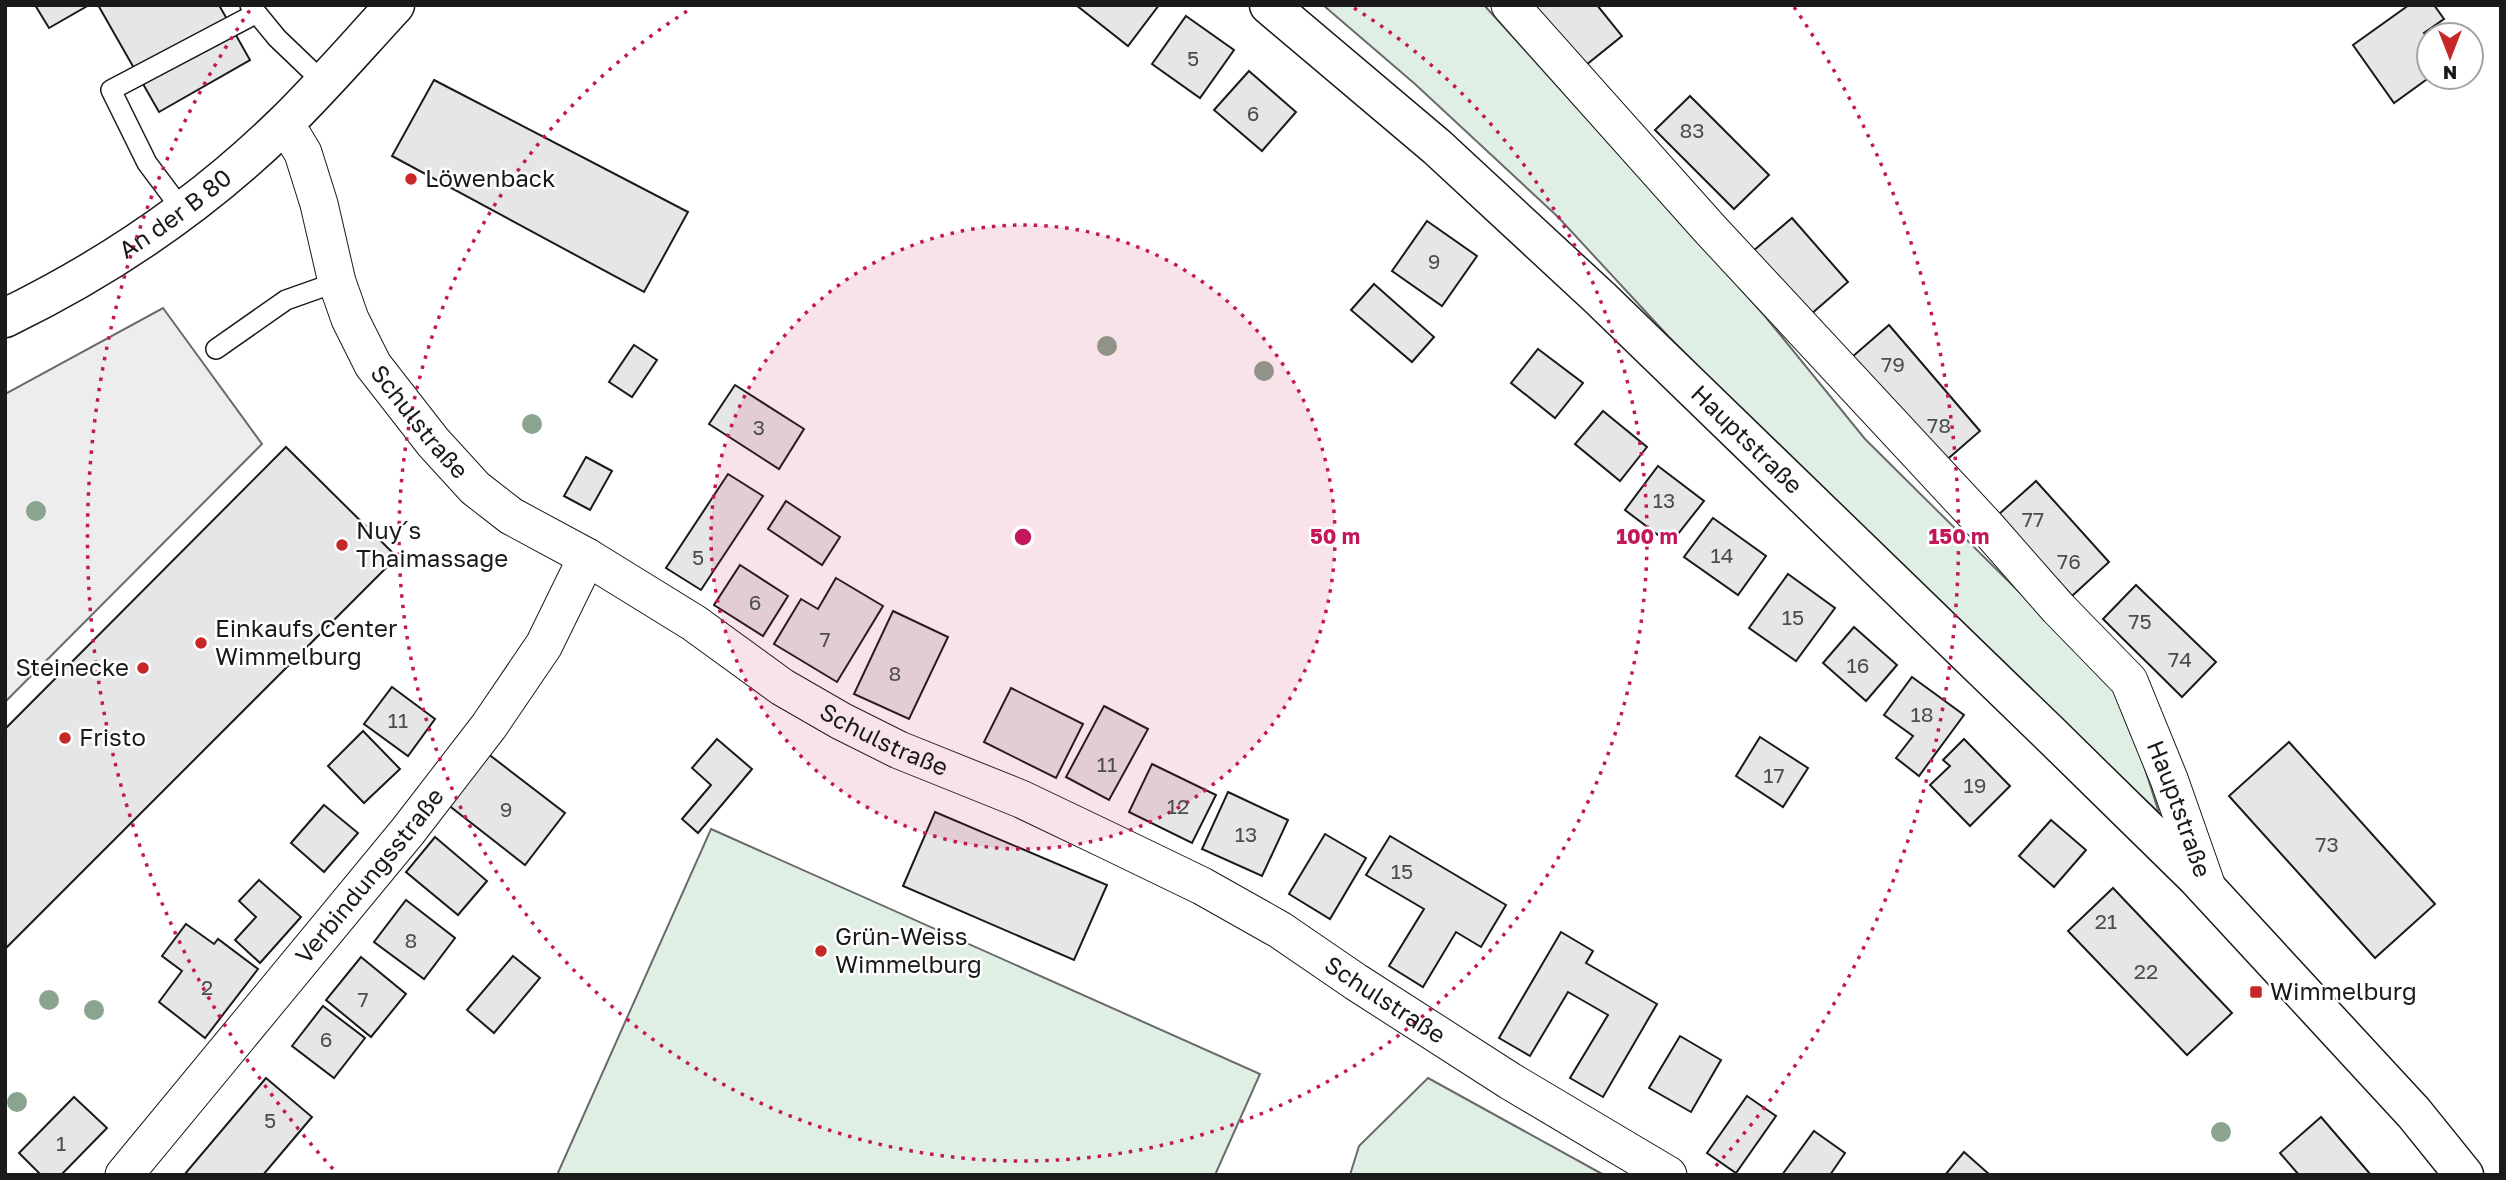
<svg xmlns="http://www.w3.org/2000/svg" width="2506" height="1180" font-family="'Golos Text',sans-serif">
<rect width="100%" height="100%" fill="#fff"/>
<g fill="#e0efe3" stroke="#6a6a6a" stroke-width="2">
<path d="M1323,5H1484L1764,315L1865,439L2121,693L2159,813L1865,535L1669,337L1558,217L1415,84Z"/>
<path d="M711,829L1260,1074L1215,1175H557Z"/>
<path d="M1428,1078L1604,1175H1350L1359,1146Z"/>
</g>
<path fill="#ededed" stroke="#6a6a6a" stroke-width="2" d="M163,308L262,444L5,702V394Z"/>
<g fill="#e6e6e6" stroke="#1a1a1a" stroke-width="2">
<path d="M35,5H89L49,28Z"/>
<path d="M98,5H219L250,60L159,112Z"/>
<path d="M1076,5H1159L1128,46Z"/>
<path d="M1536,5H1597L1622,36L1581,69L1532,8Z"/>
<path d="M2409,5H2434L2444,19L2424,33L2429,39L2430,77L2394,103L2353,45Z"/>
<path d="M1186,16L1234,50L1200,98L1152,64Z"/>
<path d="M1249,71L1296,112L1262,151L1214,110Z"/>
<path d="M434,80L688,212L644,292L392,156Z"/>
<path d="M1690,96L1769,175L1734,209L1655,130Z"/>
<path d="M1792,218L1848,282L1810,315L1753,251Z"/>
<path d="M1427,221L1477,256L1442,306L1392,271Z"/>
<path d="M1374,284L1434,337L1412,362L1351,310Z"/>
<path d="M1889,325L1980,431L1943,463L1852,357Z"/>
<path d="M634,345L657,360L632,397L609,382Z"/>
<path d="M1538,349L1583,383L1555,418L1511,383Z"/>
<path d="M735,385L804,429L779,469L709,424Z"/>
<path d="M1603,411L1647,447L1620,481L1575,444Z"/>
<path d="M286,447L397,557L5,949V729Z"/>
<path d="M586,457L612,471L590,510L564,496Z"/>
<path d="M1658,466L1704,501L1670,544L1625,510Z"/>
<path d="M728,474L763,496L701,590L666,568Z"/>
<path d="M2036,481L2109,562L2072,596L1998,515Z"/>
<path d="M786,501L840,537L822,565L768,529Z"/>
<path d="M1713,518L1766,556L1738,595L1684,557Z"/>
<path d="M740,565L788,596L763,636L714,605Z"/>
<path d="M1788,574L1835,608L1796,661L1749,628Z"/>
<path d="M836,578L883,606L837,682L774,644L801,599L818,609Z"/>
<path d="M2136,585L2216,662L2182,697L2103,619Z"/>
<path d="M893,611L948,637L909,719L854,694Z"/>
<path d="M1854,627L1897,665L1866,701L1823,663Z"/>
<path d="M1912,677L1964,715L1919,776L1896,758L1913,736L1884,715Z"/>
<path d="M392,687L435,719L408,756L364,724Z"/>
<path d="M1011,688L1083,724L1056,778L984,742Z"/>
<path d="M1104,706L1148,729L1109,800L1066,777Z"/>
<path d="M363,731L400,769L364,803L328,766Z"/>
<path d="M1760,737L1808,768L1783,807L1736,776Z"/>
<path d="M717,739L752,769L698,833L682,819L711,785L692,768Z"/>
<path d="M1964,739L2010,786L1970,826L1930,785L1950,766L1943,760Z"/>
<path d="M2289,742L2435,904L2375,958L2229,796Z"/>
<path d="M487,753L565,813L525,865L447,804Z"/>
<path d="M1152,764L1216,795L1192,843L1129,812Z"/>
<path d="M1228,792L1288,820L1262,876L1202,849Z"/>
<path d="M324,805L358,833L324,872L291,843Z"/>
<path d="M935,812L1107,885L1074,960L903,886Z"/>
<path d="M2051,820L2086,850L2054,887L2019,856Z"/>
<path d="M1325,834L1366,858L1330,919L1289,894Z"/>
<path d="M1390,836L1506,905L1481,947L1456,932L1423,987L1389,966L1424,909L1366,875Z"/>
<path d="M435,837L487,881L458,915L406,872Z"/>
<path d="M259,880L301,917L260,963L235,940L256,917L239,901Z"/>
<path d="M2113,888L2232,1013L2187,1055L2068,931Z"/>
<path d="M406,900L455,938L424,979L374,942Z"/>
<path d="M186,924L214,944L218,939L258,969L205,1038L159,1002L182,971L162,956Z"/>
<path d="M1561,932L1593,951L1586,963L1657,1004L1603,1097L1570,1078L1608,1015L1568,992L1530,1056L1499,1038Z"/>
<path d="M513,956L540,978L494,1033L467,1010Z"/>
<path d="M361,957L406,994L371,1037L326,1000Z"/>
<path d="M323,1006L365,1038L334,1078L292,1046Z"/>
<path d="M1680,1036L1721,1060L1691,1112L1649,1088Z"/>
<path d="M266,1078L312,1117L263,1175H184Z"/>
<path d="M1747,1096L1776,1116L1736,1173L1707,1153Z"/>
<path d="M74,1097L107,1128L61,1175H41L19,1153Z"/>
<path d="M2321,1117L2371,1175H2299L2280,1153Z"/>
<path d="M1814,1131L1845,1153L1830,1175H1782Z"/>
<path d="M1964,1152L1990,1175H1945Z"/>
</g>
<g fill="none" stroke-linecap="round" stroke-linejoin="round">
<defs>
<g id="lane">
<path d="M250,5L277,38L324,83"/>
<path d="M183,211L147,163L111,90L255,14"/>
<path d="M216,349L286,300L337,282"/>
</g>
<g id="street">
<path id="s1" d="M1510,5L1709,228L1985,525L2058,608L2129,681L2169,779L2208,890"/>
<path id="s2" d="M282,126L294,138L303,153L319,204L337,282L350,319L373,365L433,442L475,488L511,516L587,557L694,623L782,687L841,721L899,750L1021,799L1111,842L1202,886L1280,930L1356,982L1510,1081L1668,1175"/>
<path id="s3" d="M124,1175L408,831L489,726L544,645L587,557"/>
</g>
<g id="secondary">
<path id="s4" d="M1269,5L1437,147L1600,298L2046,730L2197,878L2414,1113L2464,1175"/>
<path id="s5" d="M5,318C108,268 201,205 283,125C322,87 358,45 395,5"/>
</g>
</defs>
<use href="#lane" stroke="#1a1a1a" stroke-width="22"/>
<use href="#street" stroke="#1a1a1a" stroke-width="39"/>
<use href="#secondary" stroke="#1a1a1a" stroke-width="41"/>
<use href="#lane" stroke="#fff" stroke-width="19"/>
<use href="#street" stroke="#fff" stroke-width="37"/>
<use href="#secondary" stroke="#fff" stroke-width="38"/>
</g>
<g fill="#8aa48f">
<circle cx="1107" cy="346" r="10"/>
<circle cx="1264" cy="371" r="10"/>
<circle cx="532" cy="424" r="10"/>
<circle cx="36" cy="511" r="10"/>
<circle cx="49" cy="1000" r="10"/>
<circle cx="94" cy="1010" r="10"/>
<circle cx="17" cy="1102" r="10"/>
<circle cx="2221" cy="1132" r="10"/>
</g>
<circle cx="1023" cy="537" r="312" fill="#c2185b" fill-opacity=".12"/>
<g fill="none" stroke="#c2185b" stroke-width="3.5" stroke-dasharray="3.5 7">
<circle cx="1023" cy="537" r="312"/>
<path d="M1354 8A624 624 0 1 1 692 8"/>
<path d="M333 1169A936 936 0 0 1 252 7M1794 7A936 936 0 0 1 1713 1169"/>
</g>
<g fill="#c62828" stroke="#fff" stroke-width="2.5">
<circle cx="411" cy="179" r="7"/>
<circle cx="342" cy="545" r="7"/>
<circle cx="201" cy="643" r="7"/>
<circle cx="143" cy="668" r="7"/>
<circle cx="65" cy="738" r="7"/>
<circle cx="821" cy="951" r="7"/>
<rect x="2249" y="985" width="14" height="14" rx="3.5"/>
</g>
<g text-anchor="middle" stroke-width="5" stroke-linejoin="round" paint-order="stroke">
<g font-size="21" fill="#4d4d4d">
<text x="1193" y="66">5</text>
<text x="1253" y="121">6</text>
<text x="1692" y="138">83</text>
<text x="1434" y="269">9</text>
<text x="1893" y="372">79</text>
<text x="1939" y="433">78</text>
<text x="759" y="435">3</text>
<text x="1664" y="508">13</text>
<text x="2033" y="527">77</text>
<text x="1722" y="563">14</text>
<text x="698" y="565">5</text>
<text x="2069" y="569">76</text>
<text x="755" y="610">6</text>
<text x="1793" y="625">15</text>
<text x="2140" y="629">75</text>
<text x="825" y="647">7</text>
<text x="2180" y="667">74</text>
<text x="1858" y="673">16</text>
<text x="895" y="681">8</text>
<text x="1922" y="722">18</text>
<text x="398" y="728">11</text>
<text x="1107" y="772">11</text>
<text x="1774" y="783">17</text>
<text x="1975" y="793">19</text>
<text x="1178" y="814">12</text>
<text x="506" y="817">9</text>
<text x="1246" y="842">13</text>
<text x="2327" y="852">73</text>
<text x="1402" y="879">15</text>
<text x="2106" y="929">21</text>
<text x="411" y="948">8</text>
<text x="2146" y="979">22</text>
<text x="207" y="995">2</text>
<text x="363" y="1007">7</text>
<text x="326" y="1047">6</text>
<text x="270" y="1128">5</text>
<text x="61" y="1151">1</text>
</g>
<g font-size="24" fill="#1a1a1a" stroke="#fff" text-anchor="start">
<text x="425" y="187">Löwenback</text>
<text x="356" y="539">Nuy´s<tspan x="356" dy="28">Thaimassage</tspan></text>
<text x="215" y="637">Einkaufs Center<tspan x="215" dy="28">Wimmelburg</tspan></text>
<text x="129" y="676" text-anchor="end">Steinecke</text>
<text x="79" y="746">Fristo</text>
<text x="835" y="945">Grün-Weiss<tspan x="835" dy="28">Wimmelburg</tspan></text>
<text x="2270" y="1000">Wimmelburg</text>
</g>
<g font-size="24" fill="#1a1a1a" stroke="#fff">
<text dy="8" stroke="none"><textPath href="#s5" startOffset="200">An der B 80</textPath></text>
<text dy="8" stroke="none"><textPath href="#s2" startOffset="332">Schulstraße</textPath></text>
<text dy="8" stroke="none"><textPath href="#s4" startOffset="646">Hauptstraße</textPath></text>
<text dy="8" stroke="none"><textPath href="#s2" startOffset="900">Schulstraße</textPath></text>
<text dy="8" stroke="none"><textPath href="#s1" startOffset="1054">Hauptstraße</textPath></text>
<text dy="8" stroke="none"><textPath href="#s3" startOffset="387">Verbindungsstraße</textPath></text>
<text dy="8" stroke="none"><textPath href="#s2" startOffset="1466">Schulstraße</textPath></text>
</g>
</g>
<circle cx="1023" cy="537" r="10" fill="#c2185b" stroke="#fff" stroke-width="3.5"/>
<g font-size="21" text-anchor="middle" font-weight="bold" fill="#c2185b" stroke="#fff" stroke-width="5" stroke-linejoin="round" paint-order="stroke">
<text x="1335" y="544">50 m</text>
<text x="1647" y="544">100 m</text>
<text x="1959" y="544">150 m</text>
</g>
<rect width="2506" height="1180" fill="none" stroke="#1a1a1a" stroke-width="14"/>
<g transform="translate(2450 56) rotate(180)"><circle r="33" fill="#ffffff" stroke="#a3a3a3" stroke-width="2"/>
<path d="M0-5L12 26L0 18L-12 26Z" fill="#c62828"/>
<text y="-10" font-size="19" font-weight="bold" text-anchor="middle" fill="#1a1a1a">N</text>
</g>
</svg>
